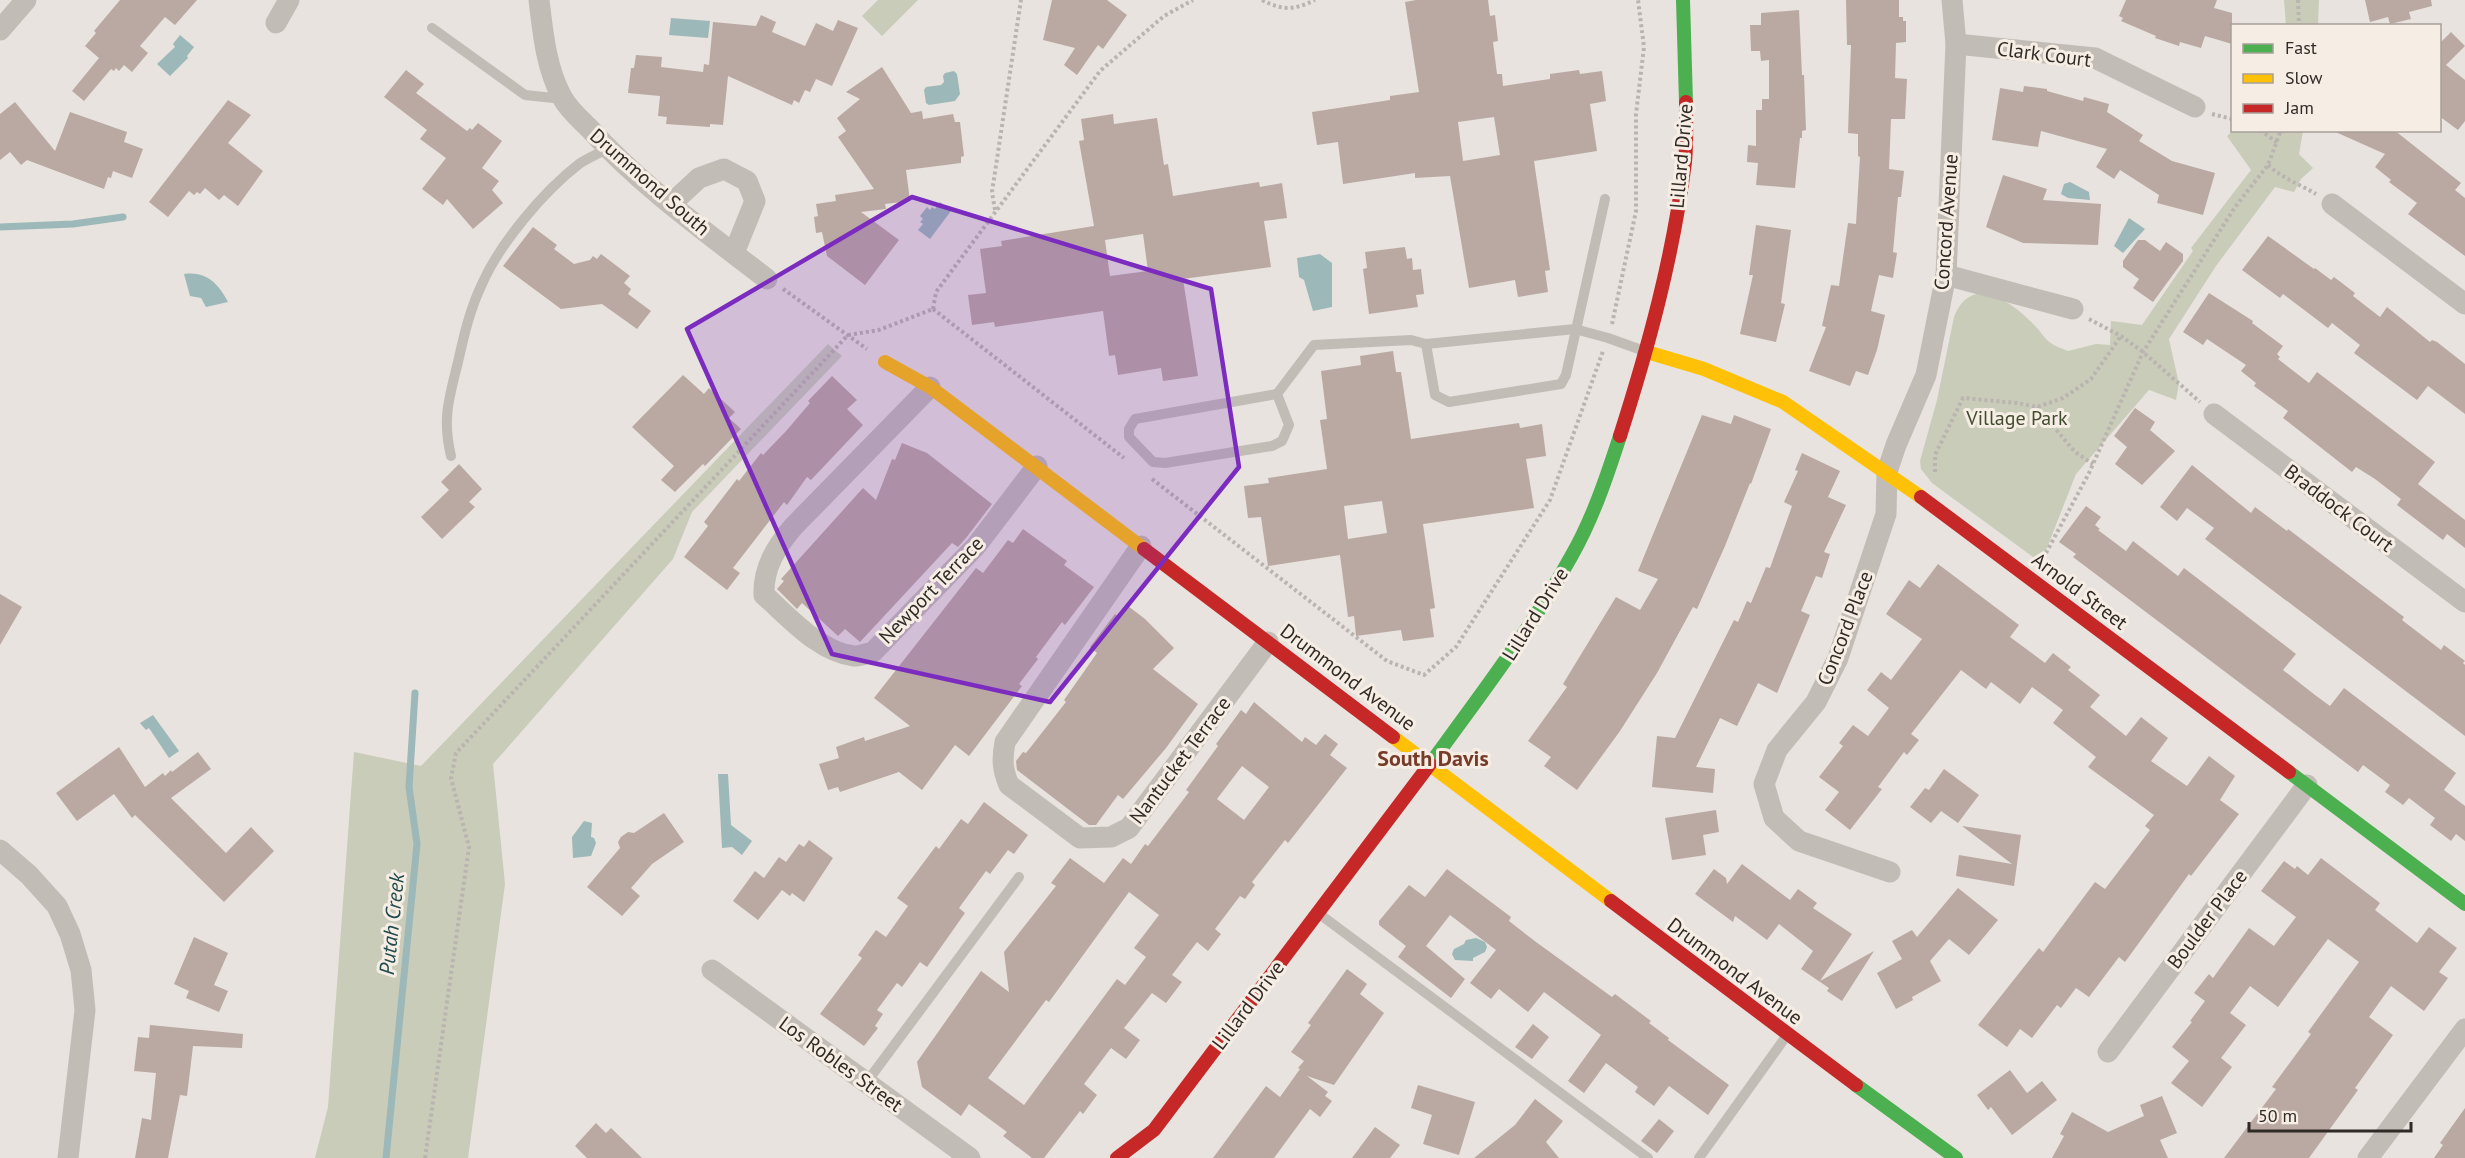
<svg xmlns="http://www.w3.org/2000/svg" width="2465" height="1158" font-family="'PT Sans',sans-serif">
<rect width="100%" height="100%" fill="#e8e3de"/>
<g fill="#c9ccb9">
<path d="M878,0H918L882,36L862,16Z"/>
<path d="M2284,0H2319L2318,25H2286Z"/>
<path d="M2233,131H2303L2299,154L2313,168L2301,179L2294,192L2275,187L2216,266L2169,339L2179,384L2176,400L2149,390L2076,474L2041,563L1932,483L1921,469L1920,461L1937,400L1954,317C1972,270 2016,305 2038,329C2041,333 2044,337 2047,340C2053,346 2061,348 2068,351L2096,344L2110,345L2111,321L2142,325L2193,251L2191,248L2251,170L2227,136Z"/>
<path d="M828,344L842,356L692,512L673,559L493,764L505,884L468,1158H315L328,1107L354,752L421,766Z"/>
</g>
<g fill="#9cb8b8">
<path d="M671,18L710,21L708,38L669,35Z"/>
<path d="M180,35L194,47L187,56L188,58L170,76L157,64L175,47L173,44Z"/>
<path d="M954,71L957,74L960,94L955,101L929,105L926,103L924,90L926,87L941,85L944,82L943,76L945,73Z"/>
<path d="M2070,182L2089,192L2090,200L2068,198L2061,194L2064,184Z"/>
<path d="M940,202L951,211L930,239L918,230L923,224L920,222L923,219L920,216L927,207L930,210L932,207L935,209Z"/>
<path d="M2129,218L2145,229L2123,253L2114,246Z"/>
<path d="M1320,254L1332,263V307L1313,311L1304,280L1299,277L1297,258Z"/>
<path d="M184,274C206,271 218,283 228,302L206,307L201,298L190,296Z"/>
<path d="M153,715L179,751L169,758L149,728L146,730L140,723Z"/>
<path d="M718,774H728L731,825L752,841L742,855L732,847L722,848Z"/>
<path d="M584,821L592,823L591,837L594,838L596,843L591,856L573,858L572,837Z"/>
<path d="M1476,938L1485,942L1487,947L1485,952L1473,958V961L1455,960L1452,954L1454,949L1464,944L1466,940Z"/>
</g>
<g fill="none" stroke-linecap="round" stroke-linejoin="round">
<g stroke="#9cb8b8" stroke-width="7">
<path d="M0,227L73,224L123,217"/>
<path d="M386,1158L417,844L409,787L415,693"/>
</g>
</g>
<g fill="#baa9a2" fill-rule="evenodd">
<path d="M120,0H197L175,25L165,17L140,46L148,53L132,72L124,65L119,71L116,68L114,71L111,69L84,101L72,91L99,58L85,46L96,33L94,31Z"/>
<path d="M1052,0H1107L1127,15L1103,49L1098,45L1077,75L1064,65L1075,48L1043,40Z"/>
<path d="M1416,0H1488L1490,16L1495,15L1498,41L1493,42L1497,74H1502L1503,86L1550,79V74L1579,70L1580,74L1602,71L1606,101L1590,104L1597,151L1534,161L1550,270L1545,271L1548,292L1518,297L1515,280L1469,288L1450,176L1415,178V173L1343,184L1338,142L1317,145L1312,112L1390,100V96L1419,92L1405,2ZM1494,117L1500,155L1463,161L1458,122Z"/>
<path d="M1846,0H1899V17H1903V21H1906V42L1896,43L1895,78L1907,79L1905,119H1891L1889,169L1904,171L1901,197H1898L1893,252L1897,253L1893,278L1879,275L1871,311L1885,315L1877,350L1868,375L1856,371L1850,386L1809,371L1826,327L1822,326L1831,285L1839,286L1848,223L1856,224L1860,157L1858,156V134L1848,133L1851,45H1847Z"/>
<path d="M2126,0H2217L2214,8L2232,13V44L2205,36L2201,48L2180,42L2179,46L2155,38L2156,36L2121,21L2123,18L2119,16Z"/>
<path d="M2365,0H2431L2432,6L2409,12L2411,19L2390,24L2388,17L2370,22Z"/>
<path d="M1799,10L1802,75H1804L1806,130L1802,131V138H1800L1795,188L1756,185L1758,163L1747,162L1748,145L1756,146V110H1762V99H1769V60L1761,61L1760,51H1751L1750,25H1761V13Z"/>
<path d="M761,15L776,22L772,32L805,46L816,23L833,31L838,20L858,28L832,86L816,79L810,92L805,90L799,103L794,100L792,105L728,76L723,125L710,124V127L666,124L667,117L658,116L660,96L628,93L631,68H634L636,55L662,57L661,67L703,72L704,64L709,65L713,22L756,26Z"/>
<path d="M2451,32L2465,46L2446,65L2465,80V121L2458,130L2439,116V44Z"/>
<path d="M882,67L911,113L922,111L923,119L953,114L955,122H960L964,156L961,157V163L906,170L910,201L885,204L886,209L861,212L899,240L865,285L827,256L822,232L816,233L814,217L818,216L816,204L836,201L835,195L874,189L838,137L846,131L837,118L860,99L846,92Z"/>
<path d="M406,70L424,84L416,93L467,131L470,128L472,130L478,123L502,141L482,168L499,181L492,190L503,203L473,229L447,199L443,205L422,189L446,158L420,139L427,130L384,97Z"/>
<path d="M2024,86L2047,89V91L2083,101L2084,97L2109,104L2107,112L2143,135L2139,141L2172,161L2215,173L2203,215L2157,203L2159,195L2120,170L2114,179L2096,167L2107,149L2041,131L2038,147L1992,140L2000,88L2023,92Z"/>
<path d="M228,100L251,115L228,143L263,171L238,206L224,195L219,200L205,188L200,194L197,192L194,195L189,191L168,217L149,202Z"/>
<path d="M15,102L55,151L70,112L127,132L124,142L143,149L132,178L113,171L111,178L108,177L104,189L27,160L21,165L10,152L0,160V114Z"/>
<path d="M1113,114L1114,124L1157,118L1164,165L1168,164L1173,196L1259,182L1260,187L1282,183L1287,218L1264,221L1271,267L1183,279L1198,376L1163,381L1161,368L1118,375L1115,355L1109,356L1103,311L995,327L994,322L972,325L968,295L986,293L980,249L1002,246L1001,241L1094,226L1079,141L1084,140L1081,119ZM1143,234L1148,271L1110,276L1105,240Z"/>
<path d="M2331,130H2394L2461,183L2455,190L2465,198V256L2408,214L2417,203L2389,182L2391,180L2375,167L2385,154Z"/>
<path d="M2003,175L2047,189L2043,200L2101,204L2098,245L2023,243L1986,227Z"/>
<path d="M1756,225L1791,230L1781,303L1785,304L1776,342L1740,334L1753,275H1749Z"/>
<path d="M533,227L557,245L554,249L574,264L590,260L593,256L597,259L601,254L630,276L624,283L631,289L628,294L651,311L637,329L602,304L561,309L503,266Z"/>
<path d="M2268,236L2314,269L2315,268L2331,280L2334,277L2355,293L2353,296L2380,317L2387,307L2430,342L2432,340L2437,342L2465,364V414L2428,386L2417,400L2354,353L2360,345L2332,323L2328,328L2283,294L2280,298L2242,270Z"/>
<path d="M2138,240H2145L2160,251L2166,242L2183,254V261L2153,302L2133,288L2139,279L2123,267V261Z"/>
<path d="M1405,247L1407,259L1412,258L1413,270L1421,269L1424,294L1416,295L1418,307L1369,314L1363,269L1367,268L1365,252Z"/>
<path d="M2209,293L2253,321L2252,323L2283,346L2277,354L2280,357L2278,359L2309,383L2317,372L2435,462L2418,484L2465,520V548L2447,534L2443,540L2397,505L2401,499L2375,479L2356,467L2352,472L2283,418L2288,411L2254,386L2256,383L2241,371L2246,365L2207,339L2203,345L2183,332Z"/>
<path d="M1393,351L1396,372H1401L1411,439L1519,423L1520,428L1542,424L1546,456L1526,459L1534,508L1423,524L1435,608L1430,609L1434,637L1403,641L1401,630L1356,636L1354,616L1348,617L1340,555L1268,566L1261,517L1248,518L1244,486L1269,483L1268,478L1327,469L1320,420L1327,419L1321,371L1361,365L1360,356ZM1382,501L1387,533L1348,539L1344,506Z"/>
<path d="M683,375L704,394L709,388L735,412L729,418L741,429L705,466L703,464L675,492L661,480L674,466L632,427Z"/>
<path d="M832,376L857,400L847,409L863,425L811,480L807,477L787,505L784,502L733,568L740,573L727,590L684,557L708,526L704,522L737,479L739,481L761,453L763,455L787,430L810,403L808,401Z"/>
<path d="M2135,408L2155,422L2150,430L2175,451L2142,485L2115,464L2127,447L2114,436Z"/>
<path d="M1702,415L1731,424L1734,415L1771,429L1751,484L1750,483L1725,546L1697,609L1693,607L1657,673L1620,731L1577,790L1544,766L1551,757L1528,741L1567,687L1563,684L1616,597L1640,610L1658,579L1638,571Z"/>
<path d="M902,443L927,453L992,504L966,538L958,547L952,543L860,642L845,629L838,636L802,603L797,609L777,589L784,581L781,579L863,488L876,500L892,459L895,460Z"/>
<path d="M1802,453L1840,471L1828,497L1846,505L1824,552L1830,554L1822,578L1816,576L1801,611L1810,615L1777,693L1758,683L1737,726L1720,718L1696,767L1715,769L1713,793L1652,787L1657,736L1675,738L1734,620L1738,622L1747,601L1751,603L1766,567L1770,568L1792,506L1784,502L1798,471L1795,470Z"/>
<path d="M459,464L482,489L469,502L475,507L442,539L421,517L449,490L441,482Z"/>
<path d="M2192,465L2251,513L2255,507L2287,531L2288,529L2404,617L2402,620L2441,650L2444,645L2465,661L2463,663L2465,665V736L2205,539L2214,528L2187,508L2177,521L2160,507Z"/>
<path d="M2086,506L2101,517L2095,525L2100,529L2098,530L2126,551L2133,541L2178,576L2184,568L2296,654L2283,670L2315,695L2330,706L2344,688L2456,773L2444,790L2465,806V841L2456,834L2451,841L2430,825L2435,818L2409,798L2403,805L2385,792L2390,785L2363,765L2358,772L2073,557L2076,554L2059,542Z"/>
<path d="M1023,529L1067,561L1064,565L1094,587L1065,625L1062,622L1036,657L1038,659L1019,684L1022,686L969,756L955,745L922,790L899,772L840,792L838,787L828,790L819,764L839,758L836,747L864,737L865,741L910,726L874,698L976,568L983,573L1008,540L1013,543Z"/>
<path d="M1938,564L2019,625L2010,637L2045,663L2053,653L2071,667L2068,670L2100,695L2090,707L2126,736L2141,717L2168,738L2151,761L2187,786L2209,756L2235,776L2220,800L2239,814L2191,876L2189,874L2125,962L2119,957L2089,997L2076,988L2061,1008L2057,1005L2032,1038L2020,1029L2007,1047L1978,1025L2039,948L2043,952L2095,882L2105,889L2150,830L2145,826L2154,815L2088,767L2096,757L2053,723L2063,710L2032,687L2020,704L1991,682L1986,689L1961,670L1911,734L1919,740L1907,755L1904,752L1878,787L1882,789L1850,830L1825,810L1839,792L1819,777L1843,746L1839,743L1853,725L1868,736L1889,708L1867,690L1881,672L1891,680L1922,639L1886,614L1909,580L1920,588Z"/>
<path d="M0,594L22,607L0,645Z"/>
<path d="M1128,606L1145,619L1174,648L1153,669L1198,704L1166,748L1123,799L1118,795L1096,825H1089L1017,770L1016,761L1023,752L1026,753L1066,702L1064,700L1097,653L1090,647L1115,614L1120,618Z"/>
<path d="M1254,702L1302,742L1305,737L1316,745L1325,734L1338,744L1330,755L1347,768L1288,843L1285,840L1252,882L1255,885L1245,899L1240,896L1215,929L1221,934L1208,951L1197,942L1172,975L1182,982L1166,1003L1152,993L1124,1028L1140,1040L1126,1059L1111,1048L1084,1084L1097,1095L1083,1114L1080,1111L1044,1158H1032L1003,1136L1007,1132L969,1104L961,1116L922,1087L917,1062L981,971L1009,992L1004,952L1056,886L1051,883L1070,858L1104,883L1123,858L1131,864L1145,844L1148,846L1189,792L1186,790L1218,746L1216,744L1241,710L1246,714ZM1242,766L1269,787L1244,820L1217,799ZM1129,892L1159,915L1134,948L1146,957L1125,985L1117,979L1024,1105L988,1078L1046,1000L1049,1002Z"/>
<path d="M119,747L145,787L163,773L165,776L171,770L172,772L198,752L211,769L171,798L226,853L251,827L274,851L224,902L135,815L132,818L114,794L77,821L56,793Z"/>
<path d="M1944,769L1979,795L1958,823L1941,811L1931,823L1910,807L1925,788L1929,790Z"/>
<path d="M984,802L1028,835L1014,854L1008,850L990,874L986,871L959,908L965,913L927,967L920,962L902,987L897,983L877,1010L883,1014L875,1026L878,1028L864,1046L820,1014L862,958L858,955L876,930L886,937L908,906L897,898L936,846L939,849L961,819L968,824Z"/>
<path d="M1716,810L1719,832L1703,835L1706,855L1672,860L1665,818Z"/>
<path d="M664,813L684,842L652,864L631,888L640,896L622,916L587,887L620,848L618,842L621,837L628,832L634,833Z"/>
<path d="M1962,826L2021,835L2014,886L1956,876L1959,855L2012,864Z"/>
<path d="M809,840L833,858L804,902L792,893L790,896L782,890L758,920L733,901L755,871L764,878L779,857L786,862L799,844L804,847Z"/>
<path d="M2321,858L2380,903L2375,910L2417,943L2429,927L2457,948L2439,972L2448,978L2424,1011L2391,986L2369,1017L2393,1035L2355,1088L2358,1090L2309,1158H2224L2276,1089L2272,1087L2311,1034L2308,1032L2359,962L2328,939L2278,1007L2250,986L2230,1013L2246,1025L2221,1058L2232,1067L2202,1107L2171,1083L2189,1061L2172,1047L2192,1022L2190,1021L2205,1001L2194,993L2209,974L2213,978L2249,928L2274,946L2296,917L2261,891L2284,861L2295,869L2297,866L2308,875Z"/>
<path d="M1742,864L1790,900L1798,889L1817,903L1813,908L1852,934L1820,981L1874,951L1842,1001L1827,991L1829,988L1801,969L1813,951L1779,924L1767,940L1735,916L1733,922L1695,894L1714,869L1726,878L1727,884Z"/>
<path d="M1447,869L1511,917L1509,921L1536,942L1612,997L1615,994L1651,1021L1649,1023L1669,1038L1668,1040L1729,1085L1708,1115L1669,1086L1654,1106L1635,1092L1638,1087L1606,1063L1584,1093L1568,1081L1601,1035L1544,992L1528,1012L1499,989L1491,999L1470,983L1496,950L1450,915L1426,946L1465,979L1451,998L1398,957L1406,946L1379,925V921L1409,885L1425,897Z"/>
<path d="M1958,888L1998,920L1969,955L1949,939L1930,961L1941,981L1912,997L1913,1000L1896,1009L1877,973L1902,959L1892,941L1912,930L1917,937Z"/>
<path d="M194,937L228,953L214,985L228,991L219,1012L186,998L189,991L174,984Z"/>
<path d="M1347,969L1367,984L1360,994L1384,1013L1334,1085L1307,1076L1328,1092L1325,1096L1332,1101L1320,1117L1310,1109L1274,1158H1213L1266,1086L1280,1097L1300,1069L1298,1068L1304,1061L1291,1052L1311,1025L1308,1023Z"/>
<path d="M1533,1024L1549,1037L1532,1059L1515,1047Z"/>
<path d="M150,1025L243,1034L242,1048L193,1046L187,1096L180,1095L168,1158H135L142,1118L151,1120L156,1073L134,1071L138,1037L149,1038Z"/>
<path d="M2010,1070L2027,1093L2042,1081L2057,1100L2012,1135L1991,1107L1988,1110L1977,1095Z"/>
<path d="M1418,1085L1475,1102L1459,1155L1423,1144L1432,1115L1411,1108Z"/>
<path d="M2162,1096L2177,1133L2160,1140L2168,1158H2052L2064,1136L2060,1134L2072,1112L2108,1132L2144,1116L2140,1105Z"/>
<path d="M1535,1099L1563,1121L1546,1142L1559,1158H1474L1515,1125Z"/>
<path d="M2465,1108V1158H2434L2443,1145L2440,1143Z"/>
<path d="M1659,1119L1674,1131L1657,1153L1641,1141Z"/>
<path d="M596,1123L606,1133L611,1128L642,1158H587L575,1146Z"/>
<path d="M1375,1127L1400,1145L1390,1158H1352Z"/>
</g>
<g fill="none" stroke-linecap="round" stroke-linejoin="round">
<g stroke="#bab4b0" stroke-width="4" stroke-dasharray="3 3" stroke-linecap="butt">
<path d="M1262,0C1283,11 1294,10 1315,0"/>
<path d="M2298,0L2299,26"/>
<path d="M2212,114L2232,119"/>
<path d="M2260,130L2278,143"/>
<path d="M2268,165C2282,178 2299,184 2316,194"/>
<path d="M995,210L992,192L1021,0"/>
<path d="M783,289L867,349"/>
<path d="M933,309L1124,458"/>
<path d="M933,309L936,292L1100,71L1164,16L1193,0"/>
<path d="M2089,319L2121,336L2143,352L2200,402"/>
<path d="M1612,324L1636,211V114L1644,47L1638,0"/>
<path d="M2037,407L2075,452L2093,464"/>
<path d="M1935,472V455L1963,398L2017,403L2037,407L2063,398L2091,379L2121,336"/>
<path d="M1152,479L1387,661L1424,675L1456,647L1550,500L1603,351"/>
<path d="M2046,553L2089,473L2143,352L2235,207L2268,165L2281,130"/>
<path d="M425,1158L469,847L451,778L456,753L848,335L879,330L933,309"/>
</g>
<g stroke="#c2bcb7" stroke-width="10">
<path d="M432,28L525,95L563,99"/>
<path d="M1426,344L1575,329L1608,338L1647,352"/>
<path d="M1277,394L1314,345L1411,340L1426,344L1435,395L1449,402L1561,384L1566,375L1605,199"/>
<path d="M1277,394L1289,425L1282,441L1272,446L1165,463L1153,462L1129,437V429L1135,419Z"/>
<path d="M451,456C442,418 449,399 458,362C464,335 470,309 482,284C500,243 544,191 579,164C588,158 598,154 607,149"/>
<path d="M1318,913L1648,1158"/>
<path d="M866,1083L1019,877"/>
<path d="M1699,1158L1787,1035"/>
</g>
<g stroke="#c2bcb7" stroke-width="21">
<path d="M539,0C543,33 546,68 562,97C568,109 580,119 589,128C641,186 706,232 767,279"/>
<path d="M276,23L289,0"/>
<path d="M0,30L26,0"/>
<path d="M1956,44L2095,58L2195,107"/>
<path d="M671,204L699,178L724,169L747,181L755,201L734,253"/>
<path d="M2332,204L2465,304"/>
<path d="M1946,275L2073,309"/>
<path d="M930,387L793,527C776,547 763,568 764,595C789,617 819,652 854,656C860,656 867,653 873,652L976,546L1037,466"/>
<path d="M2214,414L2465,602"/>
<path d="M1141,546L1005,742C1002,758 1002,769 1009,785L1080,838L1111,837L1129,828L1268,642"/>
<path d="M0,850L29,875L57,906L70,934L81,970L85,1010L68,1158"/>
<path d="M1890,872L1799,841L1774,818L1764,784L1777,750L1816,702L1838,658L1886,514L1887,472L1896,445L1926,375L1946,275L1956,44L1952,0"/>
<path d="M712,970L970,1158"/>
<path d="M2108,1052L2307,785"/>
<path d="M2368,1158L2465,1029"/>
</g>
<g stroke="#4caf50" stroke-width="14">
<path d="M1683,0L1686,102"/>
<path d="M1430,764C1480,696 1531,629 1572,555C1593,518 1607,476 1620,436"/>
<path d="M2289,772L2465,904"/>
<path d="M1856,1085L1956,1158"/>
</g>
<g stroke="#ffc107" stroke-width="14">
<path d="M1647,352L1704,369L1783,402L1921,497"/>
<path d="M885,362L930,387L1144,549"/>
<path d="M1393,737L1611,901"/>
</g>
<g stroke="#c62828" stroke-width="14">
<path d="M1620,436C1649,345 1673,257 1685,162C1687,143 1686,122 1686,102"/>
<path d="M1921,497L2289,772"/>
<path d="M1144,549L1393,737"/>
<path d="M1611,901L1856,1085"/>
<path d="M1117,1158L1154,1130L1430,764"/>
</g>
</g>
<path fill="#7b2cbf" fill-opacity="0.2" stroke="#7b2cbf" stroke-width="4.5" stroke-linejoin="round" d="M912,197L1211,289L1239,467L1050,702L832,654L687,329Z"/>
<g text-anchor="middle" stroke-width="6" stroke-linejoin="round" paint-order="stroke">
<g font-size="20" fill="#312a26" stroke="#f6eee5">
<text transform="translate(2044 54) rotate(7)" y="7">Clark Court</text>
<text transform="translate(1681 156) rotate(-85)" y="7">Lillard Drive</text>
<text transform="translate(650 182) rotate(41)" y="7">Drummond South</text>
<text transform="translate(1946 222) rotate(-86)" y="7">Concord Avenue</text>
<text transform="translate(2339 508) rotate(37)" y="7">Braddock Court</text>
<text transform="translate(931 590) rotate(-46)" y="7">Newport Terrace</text>
<text transform="translate(2080 591) rotate(37)" y="7">Arnold Street</text>
<text transform="translate(1535 614) rotate(-58)" y="7">Lillard Drive</text>
<text transform="translate(1845 628) rotate(-69)" y="7">Concord Place</text>
<text transform="translate(1348 677) rotate(37)" y="7">Drummond Avenue</text>
<text transform="translate(1180 760) rotate(-53)" y="7">Nantucket Terrace</text>
<text transform="translate(2207 919) rotate(-53)" y="7">Boulder Place</text>
<text transform="translate(1735 971) rotate(37)" y="7">Drummond Avenue</text>
<text transform="translate(1248 1005) rotate(-53)" y="7">Lillard Drive</text>
<text transform="translate(841 1064) rotate(36)" y="7">Los Robles Street</text>
</g>
<g font-size="20" fill="#414c2d" stroke="#f6eee5">
<text x="2017" y="425">Village Park</text>
</g>
<g font-size="21" font-style="italic" fill="#214b4d" stroke="#f6eee5">
<text transform="translate(392 924) rotate(-84)" y="7">Putah Creek</text>
</g>
<g font-size="22" font-weight="bold" fill="#763b29" stroke="#f6eee5">
<text x="1433" y="766">South Davis</text>
</g>
</g>
<rect x="2231" y="24" width="210" height="108" fill="#f6eee5" stroke="#a7a099" stroke-width="1.5"/>
<rect x="2243" y="44" width="30" height="9" fill="#4caf50" stroke="#a7a099" stroke-width="1.5"/>
<text x="2285" y="54" font-size="18" fill="#312a26">Fast</text>
<rect x="2243" y="74" width="30" height="9" fill="#ffc107" stroke="#a7a099" stroke-width="1.5"/>
<text x="2285" y="84" font-size="18" fill="#312a26">Slow</text>
<rect x="2243" y="104" width="30" height="9" fill="#c62828" stroke="#a7a099" stroke-width="1.5"/>
<text x="2285" y="114" font-size="18" fill="#312a26">Jam</text>
<path d="M2249 1122v9h162v-9" fill="none" stroke="#312a26" stroke-width="3"/>
<text x="2258" y="1122" font-size="18" fill="#312a26" stroke="#f6eee5" stroke-width="4.5" paint-order="stroke">50 m</text>
</svg>
